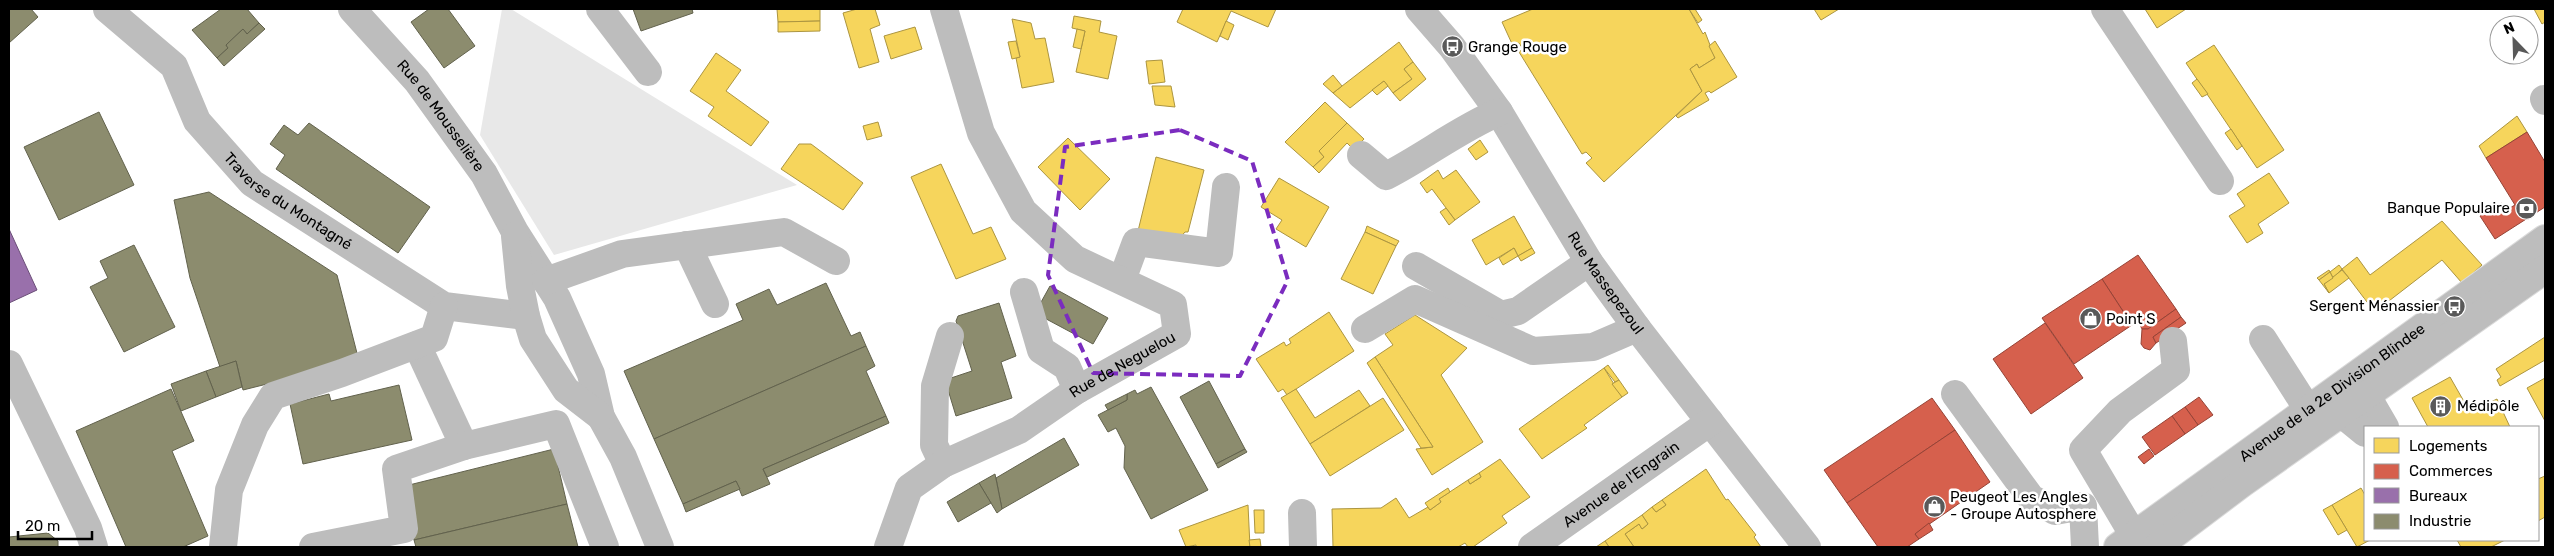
<svg xmlns="http://www.w3.org/2000/svg" width="2554" height="556" font-family="Rubik,sans-serif">
<rect width="100%" height="100%" fill="#fff"/>
<path fill="#e8e8e8" d="M502,9H511L797,185L554,255L480,135Z"/>
<g fill="#f6d55c" stroke="#ac9540">
<path d="M777,9H820V21L778,22Z"/>
<path d="M857,9H875L880,25L870,29L879,62L859,68L843,13Z"/>
<path d="M1183,9H1276L1268,27L1231,11L1217,42L1177,22Z"/>
<path d="M1533,9H1689L1703,34L1705,32L1715,58L1699,68L1697,64L1690,69L1702,91L1604,182L1586,163L1592,158L1586,152L1582,154L1519,52L1523,49L1519,43L1513,46L1502,22Z"/>
<path d="M1689,9H1695L1702,20L1698,23Z"/>
<path d="M1814,9H1839L1821,20Z"/>
<path d="M2145,9H2186L2157,28Z"/>
<path d="M2534,9H2545V22L2542,24Z"/>
<path d="M1074,16L1101,21L1099,32L1117,36L1108,79L1076,72L1085,31L1072,28Z"/>
<path d="M1012,19L1031,23L1035,39L1045,38L1054,82L1022,88L1016,58L1020,57Z"/>
<path d="M820,21V31L778,32V22Z"/>
<path d="M1226,21L1234,25L1228,40L1220,36Z"/>
<path d="M915,27L922,49L891,59L884,36Z"/>
<path d="M1077,29L1085,31L1081,49L1073,47Z"/>
<path d="M1016,41L1020,57L1012,59L1008,42Z"/>
<path d="M1715,41L1737,77L1711,93L1709,91L1705,93L1709,100L1678,118L1676,116L1702,91L1690,69L1697,64L1699,68L1715,58L1709,46Z"/>
<path d="M1399,42L1413,62L1404,69L1412,79L1393,93L1384,81L1350,108L1333,93Z"/>
<path d="M2214,45L2284,150L2257,168L2186,63Z"/>
<path d="M716,53L741,70L726,91L769,122L751,146L708,116L714,107L690,91Z"/>
<path d="M1162,60L1165,82L1149,84L1146,61Z"/>
<path d="M1413,62L1426,79L1400,101L1393,93L1412,79L1404,69Z"/>
<path d="M1333,75L1342,86L1333,93L1323,84Z"/>
<path d="M2197,79L2208,94L2202,97L2192,83Z"/>
<path d="M1384,81L1388,86L1377,95L1372,90Z"/>
<path d="M1152,86H1171L1175,107L1155,105Z"/>
<path d="M1325,102L1347,123L1319,151L1324,157L1313,167L1285,142Z"/>
<path d="M2517,116L2527,132L2486,158L2479,146Z"/>
<path d="M878,122L882,136L867,140L863,126Z"/>
<path d="M1347,123L1364,139L1354,150L1347,143L1319,173L1313,167L1324,157L1319,151Z"/>
<path d="M2231,129L2242,146L2237,150L2225,133Z"/>
<path d="M1068,138L1110,179L1080,210L1038,167Z"/>
<path d="M1480,140L1488,152L1476,160L1468,149Z"/>
<path d="M799,144H811L863,183L843,210L781,169Z"/>
<path d="M1156,157L1204,170L1188,232H1185L1177,241L1138,231Z"/>
<path d="M941,164L973,234L991,227L1006,259L956,279L911,177Z"/>
<path d="M1438,170L1443,179L1456,170L1480,202L1455,220L1432,189L1427,193L1420,183Z"/>
<path d="M2269,173L2289,203L2258,224L2263,233L2247,243L2229,216L2245,206L2237,194Z"/>
<path d="M1279,178L1329,207L1306,247L1276,229L1282,220L1261,207Z"/>
<path d="M1446,208L1455,220L1449,225L1440,212Z"/>
<path d="M1514,216L1532,248L1518,256L1514,248L1486,265L1472,240Z"/>
<path d="M2442,221L2482,265L2462,283L2442,260L2385,304L2384,303L2373,310L2342,269L2357,257L2370,275Z"/>
<path d="M1367,226L1399,241L1396,246L1365,232Z"/>
<path d="M1365,232L1396,246L1373,294L1341,279Z"/>
<path d="M1514,248L1518,256L1503,265L1499,258Z"/>
<path d="M1532,248L1535,253L1521,261L1518,256Z"/>
<path d="M2339,265L2342,269L2333,278L2330,272Z"/>
<path d="M2329,270L2330,272L2319,280L2317,278Z"/>
<path d="M2342,270L2349,278L2329,293L2324,284Z"/>
<path d="M2330,272L2333,278L2324,284L2329,293L2319,280Z"/>
<path d="M1329,312L1354,351L1287,395L1283,389L1278,392L1256,359L1284,342L1286,346L1291,343L1289,339Z"/>
<path d="M1415,315L1467,348L1441,375L1483,442L1432,475L1416,449L1433,447L1375,357L1393,345L1385,334Z"/>
<path d="M2545,337V360L2500,386L2497,380L2501,377L2496,369Z"/>
<path d="M1375,357L1433,447L1421,448L1367,363Z"/>
<path d="M1608,365L1619,380L1615,382L1604,368Z"/>
<path d="M1604,368L1622,397L1584,425L1587,428L1542,459L1519,429Z"/>
<path d="M2450,377L2470,412L2497,399L2510,427H2428L2412,398Z"/>
<path d="M2545,378V421L2527,388Z"/>
<path d="M1619,380L1628,393L1622,397L1612,384Z"/>
<path d="M1296,389L1315,418L1359,390L1370,406L1310,444L1281,398Z"/>
<path d="M1383,398L1404,430L1330,476L1310,444Z"/>
<path d="M1500,459L1530,497L1502,516L1507,523L1473,547H1468L1465,543L1458,547H1333L1332,509L1381,508L1396,498L1409,518L1428,507L1430,510L1441,502L1439,499L1468,480L1470,484L1481,477L1479,473Z"/>
<path d="M1706,469L1726,500L1728,499L1756,535L1754,537L1761,547H1634L1625,534L1639,524L1642,529L1648,524L1642,515L1652,507L1656,512L1666,505L1662,500Z"/>
<path d="M1479,473L1481,477L1470,484L1468,480Z"/>
<path d="M2545,476V517L2538,521V479Z"/>
<path d="M1448,488L1450,492L1439,499L1441,502L1430,510L1425,503Z"/>
<path d="M2361,488L2365,495V540H2370L2357,547L2332,505Z"/>
<path d="M1662,500L1666,505L1656,512L1652,507Z"/>
<path d="M1248,505L1250,547H1196V545L1186,547L1179,530Z"/>
<path d="M2332,505L2347,530L2338,535L2323,510Z"/>
<path d="M1254,510H1264V533H1255Z"/>
<path d="M1642,515L1648,524L1642,529L1639,524L1625,534L1634,547H1609L1605,541Z"/>
<path d="M1260,539L1261,547H1250L1249,540Z"/>
<path d="M2457,540H2505L2491,547H2461Z"/>
<path d="M1605,541L1609,547H1596Z"/>
</g>
<g fill="#d6604d" stroke="#964336">
<path d="M2527,132L2545,162V207L2495,239L2480,216L2502,203L2506,210L2515,205L2486,158Z"/>
<path d="M2138,255L2176,309L2148,329H2142L2138,321L2132,325L2102,279Z"/>
<path d="M2102,279L2132,325L2074,364L2042,318Z"/>
<path d="M2176,309L2181,317L2153,337L2156,343L2150,350L2144,348L2141,344L2142,329H2148Z"/>
<path d="M2181,317L2186,323L2156,343L2153,337Z"/>
<path d="M2045,323L2083,378L2031,414L1993,359Z"/>
<path d="M2199,397L2213,415L2198,425L2185,407Z"/>
<path d="M1932,398L1955,430L1847,503L1824,470Z"/>
<path d="M2185,407L2198,425L2185,434L2172,416Z"/>
<path d="M2172,416L2185,434L2155,455L2142,437Z"/>
<path d="M1955,430L1990,482L1915,534L1919,539L1907,547H1878L1847,503Z"/>
<path d="M2149,449L2154,456L2144,464L2138,457Z"/>
<path d="M1929,523L1933,530L1919,539L1915,534Z"/>
</g>
<path fill="#9970ab" stroke="#6b4e78" d="M9,229L37,290L9,303Z"/>
<g fill="#8c8c6e" stroke="#62624d">
<path d="M9,9H31L38,17L9,43Z"/>
<path d="M221,9H247L259,23L247,34L243,29L226,45L228,48L217,58L192,30Z"/>
<path d="M429,9H448L475,46L444,68L411,22Z"/>
<path d="M633,9H692L693,13L641,31Z"/>
<path d="M259,23L265,29L224,66L217,58L228,48L226,45L243,29L247,34Z"/>
<path d="M99,112L134,185L59,220L24,147Z"/>
<path d="M309,123L430,207L398,253L276,169L285,155L270,144L284,125L298,135Z"/>
<path d="M209,192L337,275L359,361L243,390L236,361L220,367L190,278L174,200Z"/>
<path d="M134,245L175,327L124,352L90,287L108,278L100,261Z"/>
<path d="M826,283L851,336L860,332L866,346L654,439L624,371L743,320L736,304L769,289L777,305Z"/>
<path d="M1050,286L1108,318L1093,344L1035,313Z"/>
<path d="M999,303L1016,356L1001,362L1012,398L956,416L945,380L972,371L956,321L958,316Z"/>
<path d="M866,346L875,366L866,371L886,416L763,469L770,484L742,496L736,481L683,504L654,439Z"/>
<path d="M236,361L242,387L216,397L206,371Z"/>
<path d="M206,371L216,397L181,411L171,384Z"/>
<path d="M1209,381L1245,449L1216,464L1180,397Z"/>
<path d="M399,385L412,440L303,464L290,404L329,394L331,401Z"/>
<path d="M1151,387L1208,490L1151,519L1124,468L1125,446L1116,428L1108,432L1098,415L1127,400V394L1135,390L1137,394Z"/>
<path d="M171,389L194,441L172,451L208,536L183,547H126L76,431Z"/>
<path d="M1127,394V400L1108,410L1105,405Z"/>
<path d="M886,416L889,423L767,477L763,469Z"/>
<path d="M1064,438L1079,465L1002,509L996,478Z"/>
<path d="M554,449L567,504L414,540L401,487Z"/>
<path d="M1245,449L1247,452L1218,468L1216,464Z"/>
<path d="M995,474L1002,509L997,513L979,483Z"/>
<path d="M736,481L740,489L686,512L683,504Z"/>
<path d="M979,483L991,503L958,522L947,502Z"/>
<path d="M567,504L578,547H416L414,540Z"/>
<path d="M48,533L58,541V547H9V537Z"/>
</g>
<g fill="none" stroke-linecap="round" stroke-linejoin="round">
<defs>
<g id="major">
<path id="s6" d="M2118,547L2545,239"/>
<path d="M2157,547L2242,483L2545,269"/>
</g>
</defs>
<use href="#major" stroke="#dbdbdb" stroke-width="30"/>
<g stroke="#bdbdbd" stroke-width="28">
<path id="s1" d="M107,9L174,66L197,121L252,183L444,306L526,316"/>
<path id="s2" d="M352,9L417,81L484,174L515,232L557,298L591,374L601,417L623,457L660,547"/>
<path d="M600,9L648,72"/>
<path id="s3" d="M1419,9L1452,47L1499,112L1589,262L1637,328L1807,547"/>
<path d="M2105,9L2220,181"/>
<path d="M2544,99L2545,101"/>
<path d="M1361,155L1386,176C1425,156 1459,129 1499,112"/>
<path d="M515,236L520,286L526,316L533,339L566,390L601,417"/>
<path d="M687,245L715,304"/>
<path d="M1416,266L1501,315L1518,311L1589,262"/>
<path d="M1122,280L1136,242L1219,253L1226,187"/>
<path d="M546,281L622,254L784,232L836,261"/>
<path d="M1024,292L1041,350L1067,367L1077,390"/>
<path d="M1365,329L1415,299L1533,351L1593,347L1637,328"/>
<path d="M2263,339L2309,411"/>
<path d="M417,345L464,446"/>
<path d="M9,364L88,528L94,547"/>
<path d="M1955,394L2031,498L2055,511L2083,506L2085,547"/>
<path d="M2367,396L2385,427"/>
<path d="M2343,415L2365,433"/>
<path d="M943,464L934,445L935,386L950,336"/>
<path d="M1302,513L1303,547"/>
<path d="M2134,536L2083,450L2120,411L2176,370L2173,341"/>
<path d="M223,547L229,490L255,425L273,396L342,373L434,338L444,306"/>
<path d="M313,547L404,529L396,469L464,446L556,424L605,547"/>
<path id="s4" d="M888,547L909,488L943,464L1019,430L1077,390L1177,334L1173,305L1075,259L1023,211L981,133L944,9"/>
<path id="s5" d="M1532,547L1710,422"/>
</g>
<use href="#major" stroke="#bdbdbd" stroke-width="28"/>
</g>
<path fill="none" stroke="#7b2cbf" stroke-width="4" stroke-dasharray="10 6" stroke-linejoin="round" d="M1180,130L1252,161L1288,280L1240,376L1093,373L1048,275L1065,147Z"/>
<defs>
<symbol id="bus-disc" viewBox="-11 -11 22 22"><circle r="9.5" fill="#595959" stroke="#fff"/><path d="M-5-6H5V4H4V6H2V4H-2V6H-4V4H-5ZM-3.5-4V0h7V-4ZM-3.5 1.2v1.5H-2V1.2ZM2 1.2v1.5H3.5V1.2Z" fill="#fff"/></symbol>
<symbol id="bank-disc" viewBox="-11 -11 22 22"><circle r="9.5" fill="#595959" stroke="#fff"/><path d="M-6-4H6V4H-6ZM0-2.3a2.3 2.3 0 1 0 0 4.6a2.3 2.3 0 1 0 0-4.6Z" fill="#fff"/></symbol>
<symbol id="shop-disc" viewBox="-11 -11 22 22"><circle r="9.5" fill="#595959" stroke="#fff"/><path d="M-5-2.5h2.3a2.7 3.5 0 0 1 5.4 0H5L5.5 6h-11ZM-1.5-2.5h3a1.5 2.3 0 0 0-3 0Z" fill="#fff"/></symbol>
<symbol id="building-disc" viewBox="-11 -11 22 22"><circle r="9.5" fill="#595959" stroke="#fff"/><path d="M-4-6H4V6H1V3H-1V6H-4ZM-2.5-4.3h1.7v1.8h-1.7ZM.8-4.3h1.7v1.8H.8ZM-2.5-1h1.7V.8h-1.7ZM.8-1h1.7V.8H.8Z" fill="#fff"/></symbol>
</defs>
<g fill-rule="evenodd">
<use href="#bus-disc" x="1440" y="34" width="25" height="25"/>
<use href="#bank-disc" x="2514" y="196" width="25" height="25"/>
<use href="#bus-disc" x="2442" y="294" width="25" height="25"/>
<use href="#shop-disc" x="2078" y="306" width="25" height="25"/>
<use href="#building-disc" x="2428" y="394" width="25" height="25"/>
<use href="#shop-disc" x="1922" y="494" width="25" height="25"/>
</g>
<g text-anchor="middle" stroke-width="5" stroke-linejoin="round" paint-order="stroke">
<g font-size="15" fill="#000" stroke="#fff" text-anchor="start">
<text x="1468" y="52">Grange Rouge</text>
<text x="2510" y="213" text-anchor="end">Banque Populaire</text>
<text x="2439" y="311" text-anchor="end">Sergent Ménassier</text>
<text x="2106" y="324">Point S</text>
<text x="2457" y="411">Médipôle</text>
<text x="1950" y="502">Peugeot Les Angles<tspan x="1950" dy="17">- Groupe Autosphere</tspan></text>
</g>
<g font-size="15" fill="#000" stroke="#fff">
<text dy="5" stroke="none"><textPath href="#s2" startOffset="139">Rue de Mousselière</textPath></text>
<text dy="5" stroke="none"><textPath href="#s1" startOffset="270">Traverse du Montagné</textPath></text>
<text dy="5" stroke="none"><textPath href="#s3" startOffset="332">Rue Massepezoul</textPath></text>
<text dy="5" stroke="none"><textPath href="#s4" startOffset="310">Rue de Neguelou</textPath></text>
<text dy="5" stroke="none"><textPath href="#s6" startOffset="264">Avenue de la 2e Division Blindee</textPath></text>
<text dy="5" stroke="none"><textPath href="#s5" startOffset="109">Avenue de l'Engrain</textPath></text>
</g>
</g>
<rect width="2554" height="556" fill="none" stroke="#000000" stroke-width="20"/>
<rect x="2364" y="426" width="175" height="115" fill="#ffffff" stroke="#999999"/>
<rect x="2374" y="438" width="25" height="15" fill="#f6d55c" stroke="#999999"/>
<text x="2409" y="451" font-size="15" fill="#000000">Logements</text>
<rect x="2374" y="464" width="25" height="15" fill="#d6604d" stroke="#999999"/>
<text x="2409" y="476" font-size="15" fill="#000000">Commerces</text>
<rect x="2374" y="488" width="25" height="15" fill="#9970ab" stroke="#999999"/>
<text x="2409" y="501" font-size="15" fill="#000000">Bureaux</text>
<rect x="2374" y="514" width="25" height="15" fill="#8c8c6e" stroke="#999999"/>
<text x="2409" y="526" font-size="15" fill="#000000">Industrie</text>
<g transform="translate(2514 40) rotate(337)"><circle r="24" fill="#ffffff" stroke="#999999"/>
<path d="M0-4L9 19L0 12L-9 19Z" fill="#595959"/>
<text y="-8" font-size="14" font-weight="bold" text-anchor="middle" fill="#000000">N</text>
</g>
<path d="M18 531v8h74v-8" fill="none" stroke="#000000" stroke-width="2.5"/>
<text x="25" y="531" font-size="15" fill="#000000" stroke="#ffffff" stroke-width="4" paint-order="stroke">20 m</text>
</svg>
